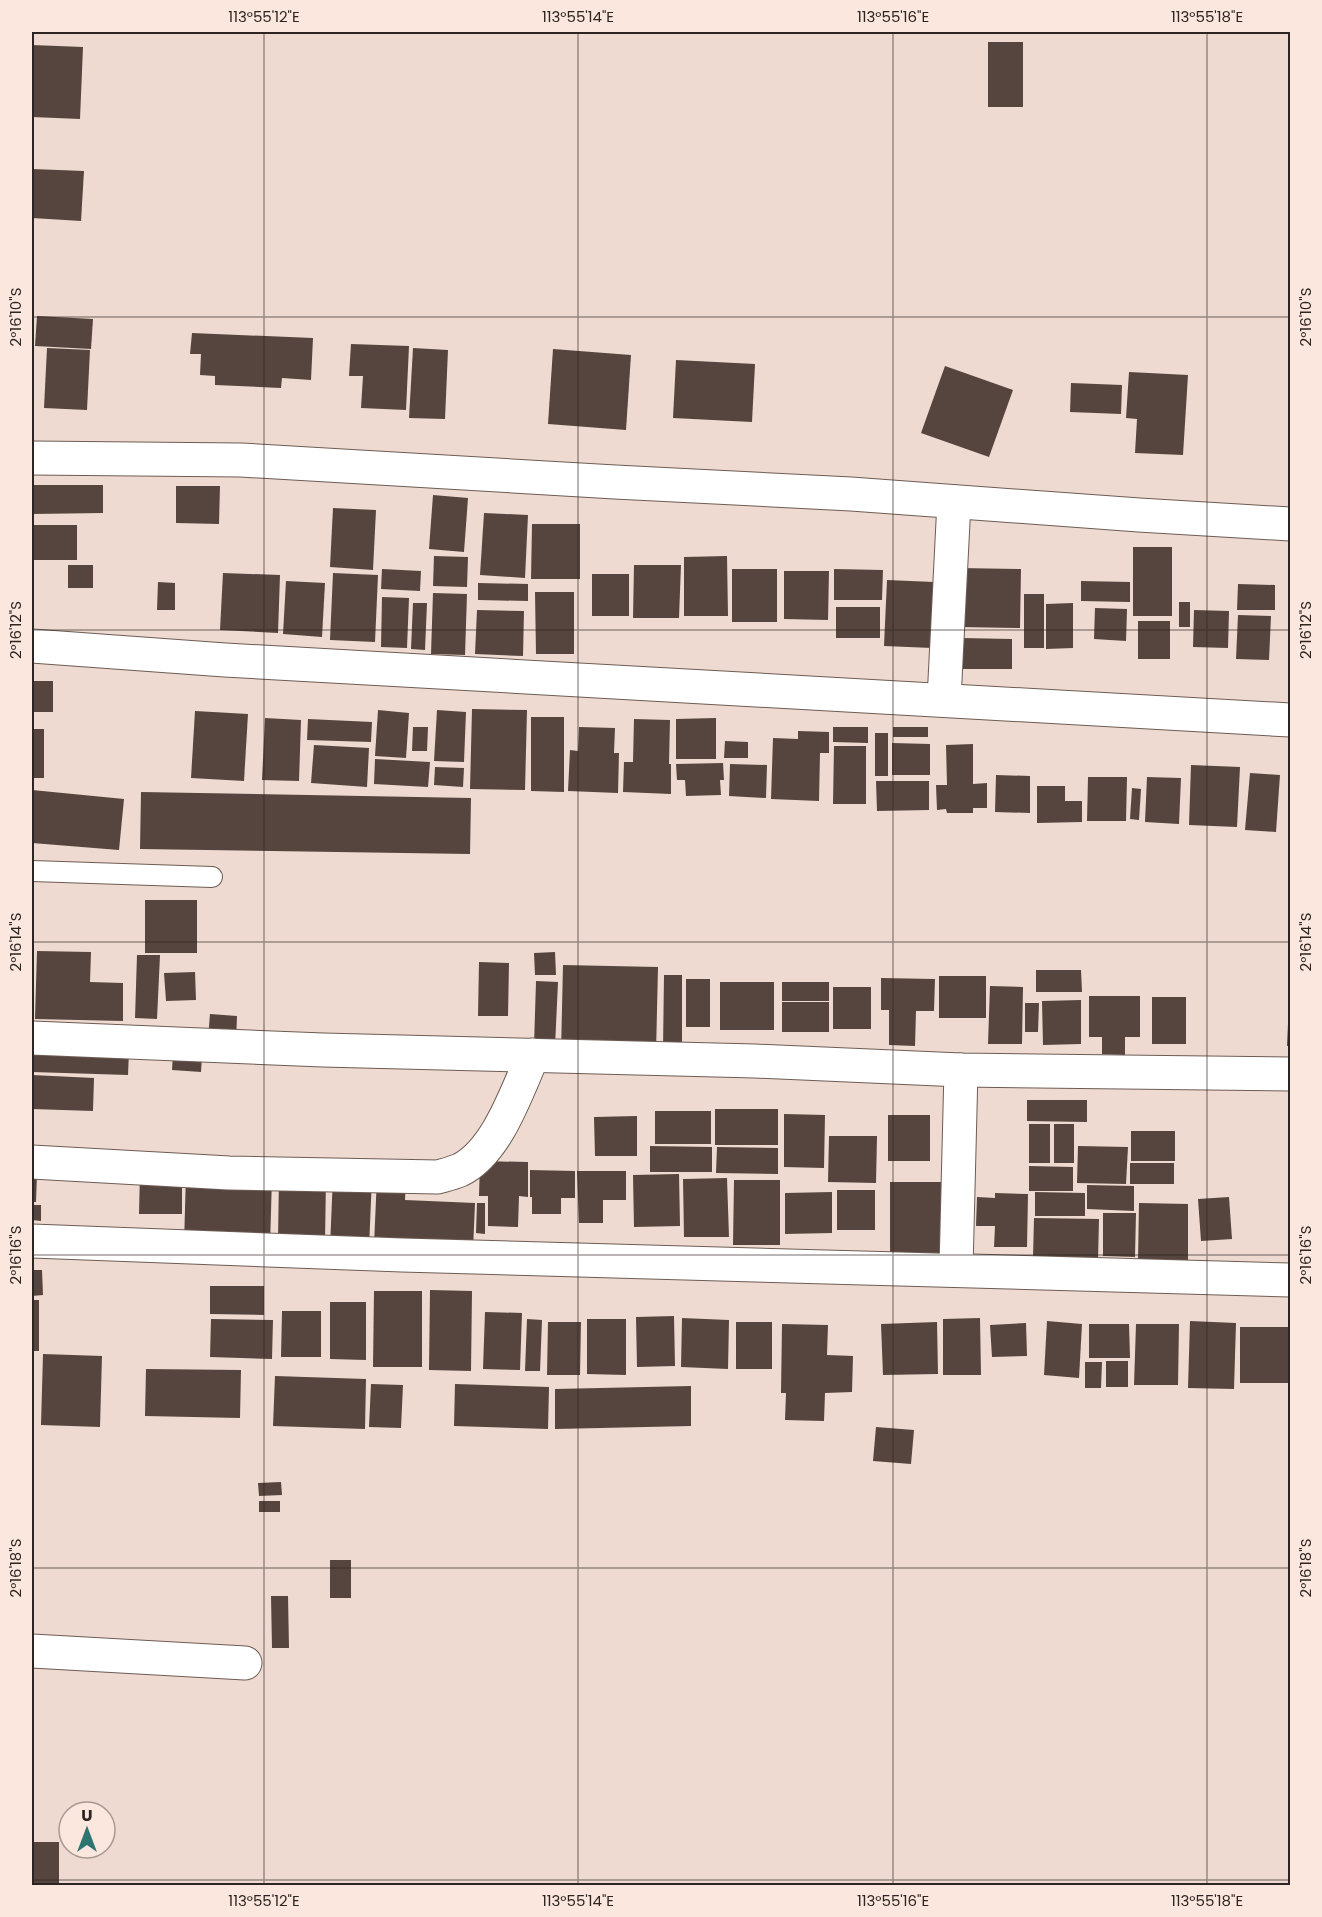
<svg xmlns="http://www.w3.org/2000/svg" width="1322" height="1917" font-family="Poppins,sans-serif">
<rect width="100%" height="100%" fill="#eedad0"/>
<g fill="#56453e">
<rect x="988" y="42" width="35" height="65"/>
<path d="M32,45L83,47L80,119L32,117Z"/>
<path d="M32,169L84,171L81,221L32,218Z"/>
<path d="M37,316L93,319L91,349L35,346Z"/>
<path d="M192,333L313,338L311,380L282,378L281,388L215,385V376L200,375L201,354H190Z"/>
<path d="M351,344L409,346L406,410L361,408L363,376H349Z"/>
<path d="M47,348L90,350L87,410L44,408Z"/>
<path d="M413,348L448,350L445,419L409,418Z"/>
<path d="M553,349L631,355L626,430L548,424Z"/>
<path d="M676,360L755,364L752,422L673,418Z"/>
<path d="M945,366L1013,390L989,457L921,433Z"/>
<path d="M1129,372L1188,375L1183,455L1135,453L1137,419L1126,418Z"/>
<path d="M1071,383L1122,385L1121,414L1070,412Z"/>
<path d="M32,485H103V513L32,514Z"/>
<path d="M176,486H220L219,524L176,523Z"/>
<path d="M433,495L468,498L464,552L429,549Z"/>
<path d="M333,508L376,510L373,570L330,567Z"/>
<path d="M484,513L528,515L525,578L480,575Z"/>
<path d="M532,524H580V579H531Z"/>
<rect x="33" y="525" width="44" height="35"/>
<rect x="1133" y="547" width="39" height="69"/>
<path d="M434,556L468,557L467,587L433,586Z"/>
<path d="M727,556L728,616H684V557Z"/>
<rect x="68" y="565" width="25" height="23"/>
<path d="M634,565H681L679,618H633Z"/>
<path d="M959,568L1021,569L1020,628L958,627Z"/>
<path d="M382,569L421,571L420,591L381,589Z"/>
<rect x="732" y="569" width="45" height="53"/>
<path d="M834,569L883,570L882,600H834Z"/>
<path d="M784,571H829L828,620L784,619Z"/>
<path d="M223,573L280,575L278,633L220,630Z"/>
<path d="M333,573L378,575L375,642L330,640Z"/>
<rect x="592" y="574" width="37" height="42"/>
<path d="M887,580L934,582L932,648L884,646Z"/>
<path d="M286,581L325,583L322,637L283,634Z"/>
<path d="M1081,581L1130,582V602L1081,601Z"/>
<path d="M158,582L175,583V610H157Z"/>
<path d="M478,583L528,584V601L478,600Z"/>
<path d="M1238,584L1275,585V610H1237Z"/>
<path d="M535,592H574V654H536Z"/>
<path d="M433,593L467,594L465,655L431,654Z"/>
<rect x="1024" y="594" width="20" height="54"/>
<path d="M382,597L409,598L407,648L381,647Z"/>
<rect x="1179" y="602" width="11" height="25"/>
<path d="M413,603H427L425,650L411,649Z"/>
<path d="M1073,603V648L1046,649V604Z"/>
<rect x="836" y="607" width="44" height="31"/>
<path d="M1095,608L1127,609L1126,641L1094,639Z"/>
<path d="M477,610L524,611L523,656L475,654Z"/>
<path d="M1194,610L1229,611L1228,648L1193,647Z"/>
<path d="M1238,615L1271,616L1269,660L1236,659Z"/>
<rect x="1138" y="621" width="32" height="38"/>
<path d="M961,638L1012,639V669H961Z"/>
<rect x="32" y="681" width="21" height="31"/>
<path d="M472,709L527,710L525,790L470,789Z"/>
<path d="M378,710L409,713L406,758L375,756Z"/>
<path d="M437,710L466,712L464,762L434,761Z"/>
<path d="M195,711L248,714L244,781L191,778Z"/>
<path d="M531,717H564V792L531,791Z"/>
<path d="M265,718L301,720L299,781L262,780Z"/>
<path d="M716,718V759H676V719Z"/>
<path d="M308,719L372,722L371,742L307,740Z"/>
<path d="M634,719L670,720L669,764H671V794L623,792L624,762H633Z"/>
<path d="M413,727H428L427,751H412Z"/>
<path d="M579,727L615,728L614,753H619L618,793L568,791L570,750L578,751Z"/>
<path d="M833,727H868V743L833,742Z"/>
<rect x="893" y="727" width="35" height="10"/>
<rect x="32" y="729" width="12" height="49"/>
<path d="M798,731L829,732V753H820L819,801L771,799L773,738L798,739Z"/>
<rect x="875" y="733" width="13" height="43"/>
<path d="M725,741L748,742V758H724Z"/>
<path d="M892,743L930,744V775H892Z"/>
<path d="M973,744V784L987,783V808H973V813H947L946,809L937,810L936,785H947L946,745Z"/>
<path d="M314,745L369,748L367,787L311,783Z"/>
<path d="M834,746H866V804H833Z"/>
<path d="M375,759L430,762L428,787L374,784Z"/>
<path d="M723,763L724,780H720L721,795L686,796L685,780H677L676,764Z"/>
<path d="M730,764L767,765L766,798L729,796Z"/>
<path d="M1191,765L1240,767L1237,827L1189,825Z"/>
<path d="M435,767L464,768L463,787L434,785Z"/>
<path d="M1250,773L1280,775L1276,832L1245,830Z"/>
<path d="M996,775L1030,776V813L995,812Z"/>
<path d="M1088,777H1127L1126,821H1087Z"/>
<path d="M1147,777L1181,778L1179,824L1145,822Z"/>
<path d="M876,781H929V810L877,811Z"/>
<path d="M1037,786H1065V801H1082V822L1037,823Z"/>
<path d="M1132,788L1141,789L1139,820L1130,819Z"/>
<path d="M32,790L124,799L119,850L32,843Z"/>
<path d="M141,792L471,798L470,854L140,849Z"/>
<rect x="145" y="900" width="52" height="53"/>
<path d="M37,951L91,952L90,982L123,983V1021L35,1019Z"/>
<path d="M555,952L556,975H535L534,953Z"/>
<path d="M137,955H160L157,1019L135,1018Z"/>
<path d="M479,962L509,963L508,1016H478Z"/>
<path d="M563,965L658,967L656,1054L561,1052Z"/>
<path d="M1036,970H1081L1082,992H1036Z"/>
<path d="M195,972L196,1000L166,1001L164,973Z"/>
<path d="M664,975H682V1050H663Z"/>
<rect x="939" y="976" width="47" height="42"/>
<path d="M881,978L935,979L934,1011H916L915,1046L889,1045V1010H881Z"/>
<rect x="686" y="979" width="24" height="48"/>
<path d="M536,981L558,982L555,1046H534Z"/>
<rect x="720" y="982" width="54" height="48"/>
<rect x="782" y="982" width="47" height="19"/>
<path d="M990,986L1023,987L1022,1044H988Z"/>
<rect x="833" y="987" width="38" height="42"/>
<path d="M1089,996H1140V1037H1125V1055L1102,1054V1037H1089Z"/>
<rect x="1152" y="997" width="34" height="47"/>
<path d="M1081,1000V1044L1043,1045L1042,1001Z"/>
<rect x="782" y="1002" width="47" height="30"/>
<path d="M1289,1002H1290V1046H1287Z"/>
<path d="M1025,1003H1039L1038,1032H1025Z"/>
<path d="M210,1014L237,1016L236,1041L208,1039Z"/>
<path d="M32,1048L129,1051L128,1075L32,1072Z"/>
<path d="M173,1054L202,1055L201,1072L172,1070Z"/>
<path d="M32,1075L94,1078L93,1111L32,1109Z"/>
<path d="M1027,1100H1087V1122L1027,1121Z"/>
<rect x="715" y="1109" width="63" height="36"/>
<rect x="655" y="1111" width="56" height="33"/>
<path d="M784,1114L825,1115L824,1168L784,1167Z"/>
<rect x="888" y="1115" width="42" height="46"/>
<path d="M637,1116V1156H595L594,1117Z"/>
<rect x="1029" y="1124" width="21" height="39"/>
<rect x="1054" y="1124" width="20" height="39"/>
<rect x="1131" y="1131" width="44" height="30"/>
<path d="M829,1136H877L876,1183L828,1182Z"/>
<path d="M650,1146L712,1147V1172H650Z"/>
<path d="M1078,1146L1128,1147L1126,1184L1077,1183Z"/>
<path d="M717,1147L778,1148V1174L716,1173Z"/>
<path d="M480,1161L528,1162V1197L519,1196L518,1227L488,1226V1196H479Z"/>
<rect x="1130" y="1163" width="44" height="21"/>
<path d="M1029,1166L1073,1167V1191H1029Z"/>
<path d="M530,1170L575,1171V1198H561V1214H532V1197H530Z"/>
<path d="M577,1171H626V1200H603V1223H579Z"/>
<path d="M140,1172L182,1173V1214H139Z"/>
<path d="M186,1174L272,1177L270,1246L184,1244Z"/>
<path d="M679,1174L680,1226L634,1227L633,1175Z"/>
<path d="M32,1175H37L36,1202H32Z"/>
<path d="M279,1176L326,1177L325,1241L278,1240Z"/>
<path d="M333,1176L372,1177L369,1248L330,1247Z"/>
<path d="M377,1177L406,1178L405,1200L475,1203L473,1250L374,1245Z"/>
<path d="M727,1178L729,1237H684L683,1179Z"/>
<path d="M734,1180H780V1245H733Z"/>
<path d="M890,1182H945V1254L890,1253Z"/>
<path d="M1087,1185L1134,1186V1211L1087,1209Z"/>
<rect x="837" y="1190" width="38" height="40"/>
<path d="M832,1192V1233L785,1234V1193Z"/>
<path d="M1035,1192L1085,1193V1216H1035Z"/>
<path d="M995,1193L1028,1194L1027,1247H994L995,1226H976L977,1197L995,1198Z"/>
<path d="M1229,1197L1232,1239L1201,1241L1198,1199Z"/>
<path d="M477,1203H485V1234L476,1233Z"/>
<path d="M1139,1203L1188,1204V1262L1138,1261Z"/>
<path d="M32,1205H41V1221L32,1220Z"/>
<path d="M1103,1213H1136L1135,1257L1103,1256Z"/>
<path d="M1034,1218L1099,1219L1098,1260L1033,1258Z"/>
<path d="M32,1270H42L43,1295L32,1296Z"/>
<path d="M210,1286H264V1315L210,1314Z"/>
<path d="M430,1290L472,1291L471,1371L429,1370Z"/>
<path d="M374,1291H422V1367H373Z"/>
<rect x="32" y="1300" width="7" height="51"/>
<path d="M330,1302H366V1360L330,1359Z"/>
<path d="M282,1311H321V1357H281Z"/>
<path d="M485,1312L522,1313L520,1370L483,1369Z"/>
<path d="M674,1316L675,1366L637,1367L636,1317Z"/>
<path d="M682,1318L729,1320L728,1369L681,1367Z"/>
<path d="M980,1318L981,1375H943V1319Z"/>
<path d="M211,1319L273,1320L272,1359L210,1357Z"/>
<path d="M527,1319L542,1320L540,1371H525Z"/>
<path d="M587,1319H626V1375L587,1374Z"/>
<path d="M1047,1321L1082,1324L1079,1378L1044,1375Z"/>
<path d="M1190,1321L1236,1323L1234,1389L1188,1388Z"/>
<path d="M548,1322H581L580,1375H547Z"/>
<rect x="736" y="1322" width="36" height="47"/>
<path d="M937,1322L938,1374L883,1375L881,1324Z"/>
<path d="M1026,1323L1027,1356L992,1357L990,1325Z"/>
<path d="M782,1324L828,1325L827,1355L853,1356L852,1392L825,1393L824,1421L785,1420L786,1393H781Z"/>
<path d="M1089,1324H1129L1130,1358H1089Z"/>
<path d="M1136,1324H1179L1178,1385H1134Z"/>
<rect x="1240" y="1327" width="49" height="56"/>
<path d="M43,1354L102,1356L100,1427L41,1425Z"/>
<rect x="1106" y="1361" width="22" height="26"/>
<path d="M1085,1362H1102L1101,1388H1085Z"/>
<path d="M146,1369L241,1370L240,1418L145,1416Z"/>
<path d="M275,1376L366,1379L365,1429L273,1426Z"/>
<path d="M371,1384L403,1385L401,1428L369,1427Z"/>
<path d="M455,1384L549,1387L548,1429L454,1426Z"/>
<path d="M691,1386V1426L555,1429V1389Z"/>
<path d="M876,1427L914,1430L911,1464L873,1461Z"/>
<path d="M281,1482L282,1495L259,1496L258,1483Z"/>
<rect x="259" y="1501" width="21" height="11"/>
<rect x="330" y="1560" width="21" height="38"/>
<path d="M271,1596H288L289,1648H272Z"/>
<rect x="32" y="1842" width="27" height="44"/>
</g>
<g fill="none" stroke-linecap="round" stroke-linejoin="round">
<defs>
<path id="lane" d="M32,871L212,877"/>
<g id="street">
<path d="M32,458L241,460L615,482L851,494L1139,515L1290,524"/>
<path d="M32,646L225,660L1290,720"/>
<path d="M944,700L954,502"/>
<path d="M32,1038L323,1050L755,1061L961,1070L1290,1074"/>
<path d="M32,1162L229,1173L438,1177C445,1175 453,1173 460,1170C497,1152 517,1091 533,1055"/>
<path d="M32,1241L402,1255L1290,1280"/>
<path d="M956,1269L961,1070"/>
<path d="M32,1651L245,1663"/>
</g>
</defs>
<use href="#lane" stroke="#6d5c54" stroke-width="22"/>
<use href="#street" stroke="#6d5c54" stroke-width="35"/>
<use href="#lane" stroke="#fff" stroke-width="20"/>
<use href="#street" stroke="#fff" stroke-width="33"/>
</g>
<path fill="none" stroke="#2c2521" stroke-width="1.5" stroke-opacity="0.45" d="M264,32V1886M578,32V1886M893,32V1886M1207,32V1886M32,317H1290M32,630H1290M32,942H1290M32,1255H1290M32,1568H1290M32,1880H1290"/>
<rect width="1322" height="1917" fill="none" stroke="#fce7de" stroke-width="66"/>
<g transform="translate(87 1830)"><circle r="28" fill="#fce7de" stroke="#a99992" stroke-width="1.5"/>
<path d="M0-4.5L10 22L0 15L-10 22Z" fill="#2c7570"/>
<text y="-9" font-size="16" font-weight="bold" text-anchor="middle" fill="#2c2521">U</text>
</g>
<rect x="33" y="33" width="1256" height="1851" fill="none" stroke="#2c2521" stroke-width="2"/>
<g font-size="15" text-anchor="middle" fill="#2c2521">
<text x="264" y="22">113°55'12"E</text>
<text x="578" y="22">113°55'14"E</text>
<text x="893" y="22">113°55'16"E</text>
<text x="1207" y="22">113°55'18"E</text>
<text transform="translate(16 317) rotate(-90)" y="5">2°16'10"S</text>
<text transform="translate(1306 317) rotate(-90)" y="5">2°16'10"S</text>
<text transform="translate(16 630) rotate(-90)" y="5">2°16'12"S</text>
<text transform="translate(1306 630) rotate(-90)" y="5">2°16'12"S</text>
<text transform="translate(16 942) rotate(-90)" y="5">2°16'14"S</text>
<text transform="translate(1306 942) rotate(-90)" y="5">2°16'14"S</text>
<text transform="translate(16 1255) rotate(-90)" y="5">2°16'16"S</text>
<text transform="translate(1306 1255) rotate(-90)" y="5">2°16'16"S</text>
<text transform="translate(16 1568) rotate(-90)" y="5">2°16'18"S</text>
<text transform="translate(1306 1568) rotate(-90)" y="5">2°16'18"S</text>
<text x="264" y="1906">113°55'12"E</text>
<text x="578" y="1906">113°55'14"E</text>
<text x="893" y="1906">113°55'16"E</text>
<text x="1207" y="1906">113°55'18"E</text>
</g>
</svg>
